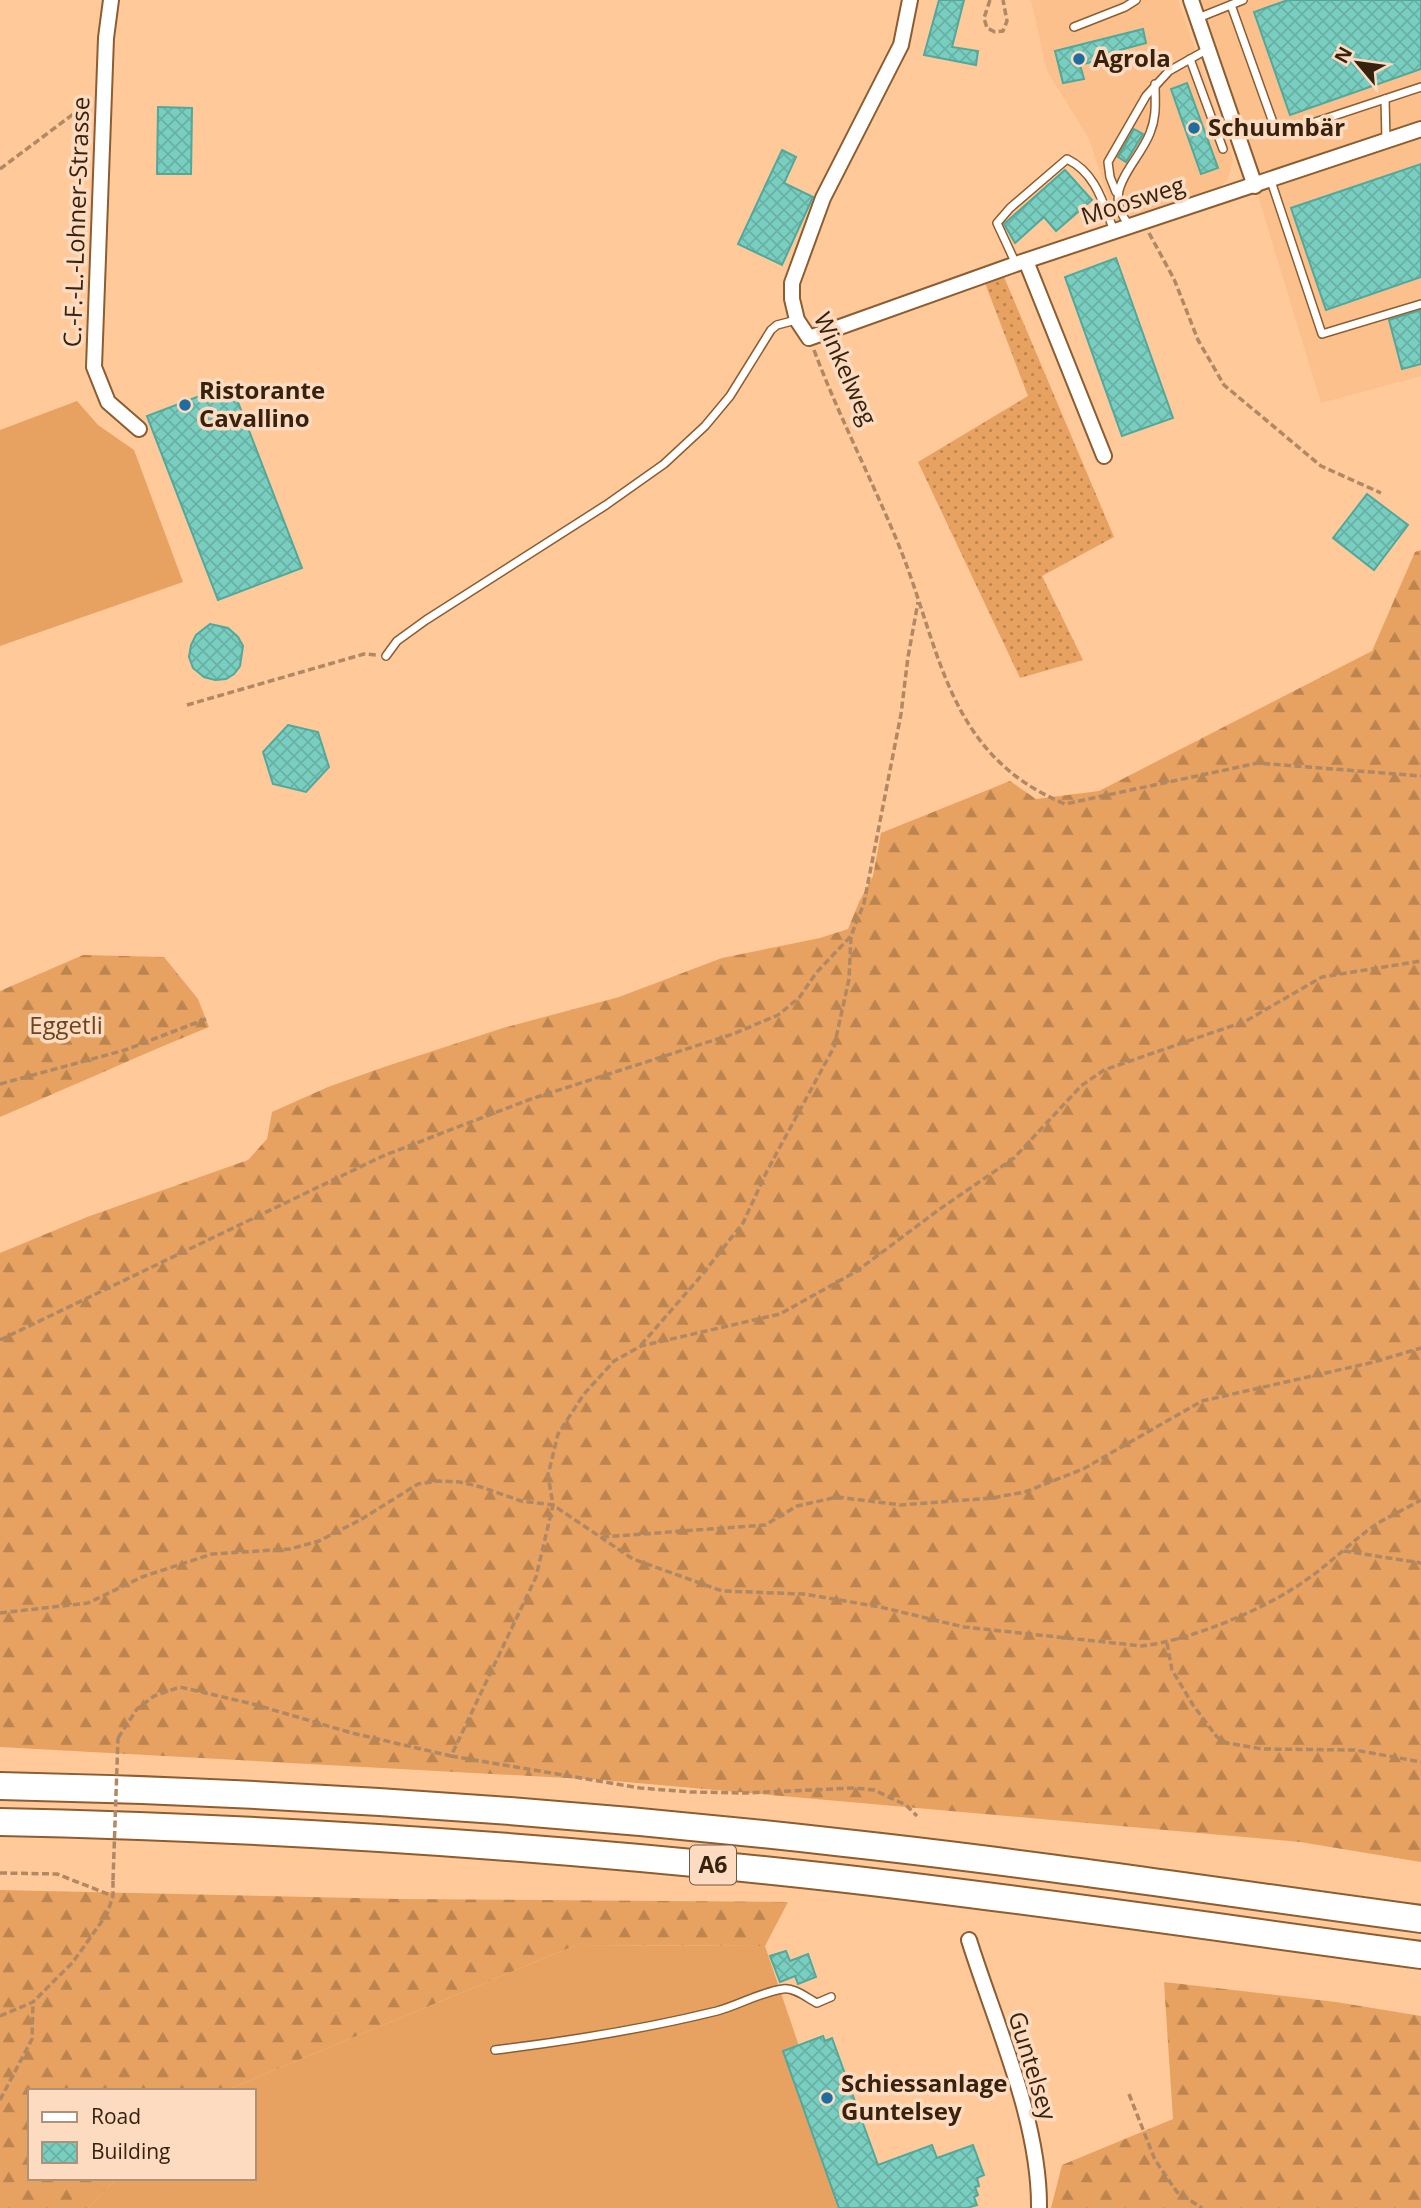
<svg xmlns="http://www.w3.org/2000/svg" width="1421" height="2208" font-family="'Open Sans',sans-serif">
<defs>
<pattern id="forest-firs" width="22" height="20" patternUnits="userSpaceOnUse" patternTransform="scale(1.75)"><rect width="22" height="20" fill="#e7a261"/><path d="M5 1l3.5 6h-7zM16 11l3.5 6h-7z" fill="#bc844e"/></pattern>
<pattern id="garden-dots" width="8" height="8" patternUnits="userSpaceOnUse" patternTransform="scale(1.75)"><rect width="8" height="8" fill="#e7a261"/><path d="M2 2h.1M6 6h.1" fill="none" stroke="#bc844e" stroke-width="1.8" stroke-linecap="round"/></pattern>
<pattern id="building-cross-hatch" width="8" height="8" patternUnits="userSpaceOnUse" patternTransform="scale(1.75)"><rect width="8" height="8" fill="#78cec0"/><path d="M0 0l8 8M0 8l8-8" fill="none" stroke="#68b1a4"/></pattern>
</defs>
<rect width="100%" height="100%" fill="#ffc99a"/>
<g fill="#fbc08b">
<path d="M1031,0H1178L1233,160L1228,179L1214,193L1117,223L1089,139L1047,71Z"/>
<path d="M1191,0H1421V376L1321,403L1255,186Z"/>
</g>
<g fill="#e7a261">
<path d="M77,401L98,425L134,450L183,582L0,646V430Z"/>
<path d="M576,1945L765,1946L854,2208H88L117,2178H254V2091H224Z"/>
</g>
<g fill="url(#forest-firs)">
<path d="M1421,550V1862L1300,1842L603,1780L0,1747V1253L87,1217L248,1160L267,1139L272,1112L328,1087L384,1067L503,1028L619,997L722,958L820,938L848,929L859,902L873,876L881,833L1010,781L1036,799L1099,791L1372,651L1415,552Z"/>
<path d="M83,955L164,957L198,999L209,1027C138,1056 70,1087 0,1117V991Z"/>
<path d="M0,1890L400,1899L788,1902L765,1946L576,1945L224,2091H30V2178H117L88,2208H0Z"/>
<path d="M1164,1982L1336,2002L1421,2016V2208H1051L1062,2165L1173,2119Z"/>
</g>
<path fill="url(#garden-dots)" d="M1004,277L1114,537L1042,576L1083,660L1020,678L918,462L1028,396L985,283Z"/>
<g fill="url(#building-cross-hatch)" stroke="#51a89b" stroke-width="2">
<path d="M939,0H964L952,47L978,51L976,65L924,55Z"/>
<path d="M1288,0H1421V69L1290,115L1254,12Z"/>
<path d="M1143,29L1146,43L1120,50L1121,54L1080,65L1084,79L1063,83L1055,51Z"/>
<path d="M1187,83L1218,168L1201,174L1171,89Z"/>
<path d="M158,107L192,108L191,174H157Z"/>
<path d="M1134,129L1143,134L1126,162L1118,157Z"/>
<path d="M782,150L796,157L784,183L813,197L782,265L738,244Z"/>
<path d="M1421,164V277L1326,310L1291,208Z"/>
<path d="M1065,170L1092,200L1056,231L1044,217L1015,243L1004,224Z"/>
<path d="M1116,258L1173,418L1122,436L1065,277Z"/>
<path d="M1421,310V364L1402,369L1389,320Z"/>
<path d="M231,384L302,568L218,600L147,416Z"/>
<path d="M1367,494L1408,525L1374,570L1333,538Z"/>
<path d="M210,624L228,628L238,637L243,646L240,666L234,674L226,679L215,680L204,677L193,668L189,657L191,645L196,635Z"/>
<path d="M288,725L318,732L329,767L306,792L273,784L263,752Z"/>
<path d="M786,1951L790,1961L808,1954L816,1977L798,1984L795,1976L780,1982L770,1956Z"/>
<path d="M823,2036L825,2041L832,2038L878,2165L932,2145L937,2158L973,2145L984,2175L977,2178L979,2186L975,2187L978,2195L974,2197L977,2205L967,2208H839L783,2051Z"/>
</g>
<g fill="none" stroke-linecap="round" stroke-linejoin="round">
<defs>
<g id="lane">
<path d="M1231,5L1275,128L1285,132L1421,87"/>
<path d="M1198,18L1243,0"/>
<path d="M1074,27L1125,7L1136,0"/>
<path d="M1190,59L1223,149"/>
<path d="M1385,99L1386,140"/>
<path d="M1271,181L1322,334L1421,304"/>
<path d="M1116,192L1110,177L1108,162L1146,96L1169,71L1208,49"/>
<path d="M1130,226C1099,190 1137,166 1150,133C1157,116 1155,102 1155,84"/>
<path d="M1016,264L997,223L1010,208L1067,159C1096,173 1103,203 1114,231"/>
<path d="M386,656L397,641L426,620L606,505L664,464L705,426L730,396L771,330L777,325L796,320"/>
<path d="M495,2050C569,2041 644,2029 717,2011C739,2005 761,1992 783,1989C794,1987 807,1998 817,2003L831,1997"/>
</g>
<g id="street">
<path d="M111,0L106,38L94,367L108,402L139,429"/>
<path d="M910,0L901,45L823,198L792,283V299L797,320L809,338L1016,264L1421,129"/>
<path d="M1191,0L1255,186"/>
<path d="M1026,261L1104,456"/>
<path d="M969,1940C995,2023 1040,2121 1039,2208"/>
</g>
<g id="highway">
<path d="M0,1786C282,1792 564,1811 845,1843C1037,1864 1229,1893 1421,1919"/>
<path d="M0,1822C280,1828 559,1847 838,1878C1033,1900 1227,1929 1421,1955"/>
</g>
</defs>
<use href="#lane" stroke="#8c5d30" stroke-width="10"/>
<use href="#street" stroke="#8c5d30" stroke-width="18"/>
<use href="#highway" stroke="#8c5d30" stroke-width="30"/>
<g stroke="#b18864" stroke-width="3.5" stroke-dasharray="7 3.5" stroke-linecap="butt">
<path d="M990,0L984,18L987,28L995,32L1003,31L1007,21L1003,0"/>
<path d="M0,169L88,103"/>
<path d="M1149,233L1174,279L1198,340L1224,385L1321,466L1381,493"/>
<path d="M814,350C838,414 869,474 895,536C941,643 942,753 1065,804L1258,763L1421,776"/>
<path d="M187,705L364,654L377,655"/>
<path d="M0,1084L125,1050L206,1019"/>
<path d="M0,1340L385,1155L531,1099L733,1034L778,1015L799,998L816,973L851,936"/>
<path d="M641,1345L701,1276L743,1223L767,1171L834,1047L849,979L851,936L864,903L901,714L908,657L918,602"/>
<path d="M602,1537L765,1525L797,1506L837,1497L901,1505L992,1498L1025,1492L1083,1469L1202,1401L1374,1362L1421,1348"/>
<path d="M1344,1551L1421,1563"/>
<path d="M0,1613L88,1603L142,1577L212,1554L290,1549L319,1541L360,1520L418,1484L439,1481L460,1482L481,1487L521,1501L553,1505L633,1559L722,1591L804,1594L880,1607L964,1627L1142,1646C1191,1640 1266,1609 1306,1580C1331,1563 1353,1540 1378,1523C1392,1515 1407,1508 1421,1500"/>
<path d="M1167,1643L1172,1670L1193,1705L1217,1737L1227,1743L1262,1749L1355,1750L1421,1762"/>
<path d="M118,1738L137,1709L154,1696L180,1687L253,1704L352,1733L451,1756L536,1577L553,1505L548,1475L558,1434L584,1394L614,1361L641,1346L780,1314L857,1271L937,1211L1014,1158L1081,1086L1104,1070L1246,1021L1322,977L1421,961"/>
<path d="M451,1756L640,1788L691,1792L745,1793L854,1788L874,1790L906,1805L917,1816"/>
<path d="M0,1873L57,1874L113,1896"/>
<path d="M0,2016L33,2002L73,1962L107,1914L113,1896V1880"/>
<path d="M1129,2094L1155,2160L1177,2192L1202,2208"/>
<path d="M0,2100L32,2039L33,2002"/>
</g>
<use href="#lane" stroke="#fff" stroke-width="7"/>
<use href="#street" stroke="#fff" stroke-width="14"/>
<use href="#highway" stroke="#fff" stroke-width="26"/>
<path stroke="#b18864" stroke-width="3.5" stroke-dasharray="7 3.5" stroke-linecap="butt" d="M113,1880L118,1738"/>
</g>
<g fill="#1f6d9f" stroke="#fcdbc0" stroke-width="2.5">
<circle cx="1079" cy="59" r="7"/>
<circle cx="1194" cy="128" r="7"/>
<circle cx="185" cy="405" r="7"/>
<circle cx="827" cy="2098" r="7"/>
</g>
<g text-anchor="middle" stroke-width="7" stroke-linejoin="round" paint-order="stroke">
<rect fill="#fcdbc0" stroke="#715a44" stroke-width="2" x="690" y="1845.5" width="46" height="39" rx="5"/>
<g font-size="23" font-weight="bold" fill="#36220f">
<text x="713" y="1873">A6</text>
</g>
<g font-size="24" font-weight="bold" fill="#36220f" stroke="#fcdbc0" text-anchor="start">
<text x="1093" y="67">Agrola</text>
<text x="1208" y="136">Schuumbär</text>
<text x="199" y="399">Ristorante<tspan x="199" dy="28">Cavallino</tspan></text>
<text x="841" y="2092">Schiessanlage<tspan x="841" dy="28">Guntelsey</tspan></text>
</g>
<g font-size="24" fill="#36220f" stroke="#fcdbc0">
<text transform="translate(1133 201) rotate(-18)" y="8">Moosweg</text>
<text transform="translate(77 222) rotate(-88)" y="8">C.-F.-L.-Lohner-Strasse</text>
<text transform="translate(845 369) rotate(66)" y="8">Winkelweg</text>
<text transform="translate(1032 2066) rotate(73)" y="8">Guntelsey</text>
</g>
<g font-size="24" fill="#6c4520" stroke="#fcdbc0">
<text x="66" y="1034">Eggetli</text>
</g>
</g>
<rect x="28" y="2089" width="228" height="91" fill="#fcdbc0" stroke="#ad9179" stroke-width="2"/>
<rect x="42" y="2112" width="35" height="10" fill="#ffffff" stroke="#ad9179" stroke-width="2"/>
<text x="91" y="2124" font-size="21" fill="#36220f">Road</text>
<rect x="42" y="2142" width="35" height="21" fill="url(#building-cross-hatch)" stroke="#ad9179" stroke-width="2"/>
<text x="91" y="2159" font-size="21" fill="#36220f">Building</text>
<g transform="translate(1358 63) rotate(299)" stroke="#fcdbc0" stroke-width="5" paint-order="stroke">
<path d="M0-5L12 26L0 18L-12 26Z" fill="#36220f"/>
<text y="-10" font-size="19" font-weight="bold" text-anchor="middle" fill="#36220f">N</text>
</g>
</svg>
